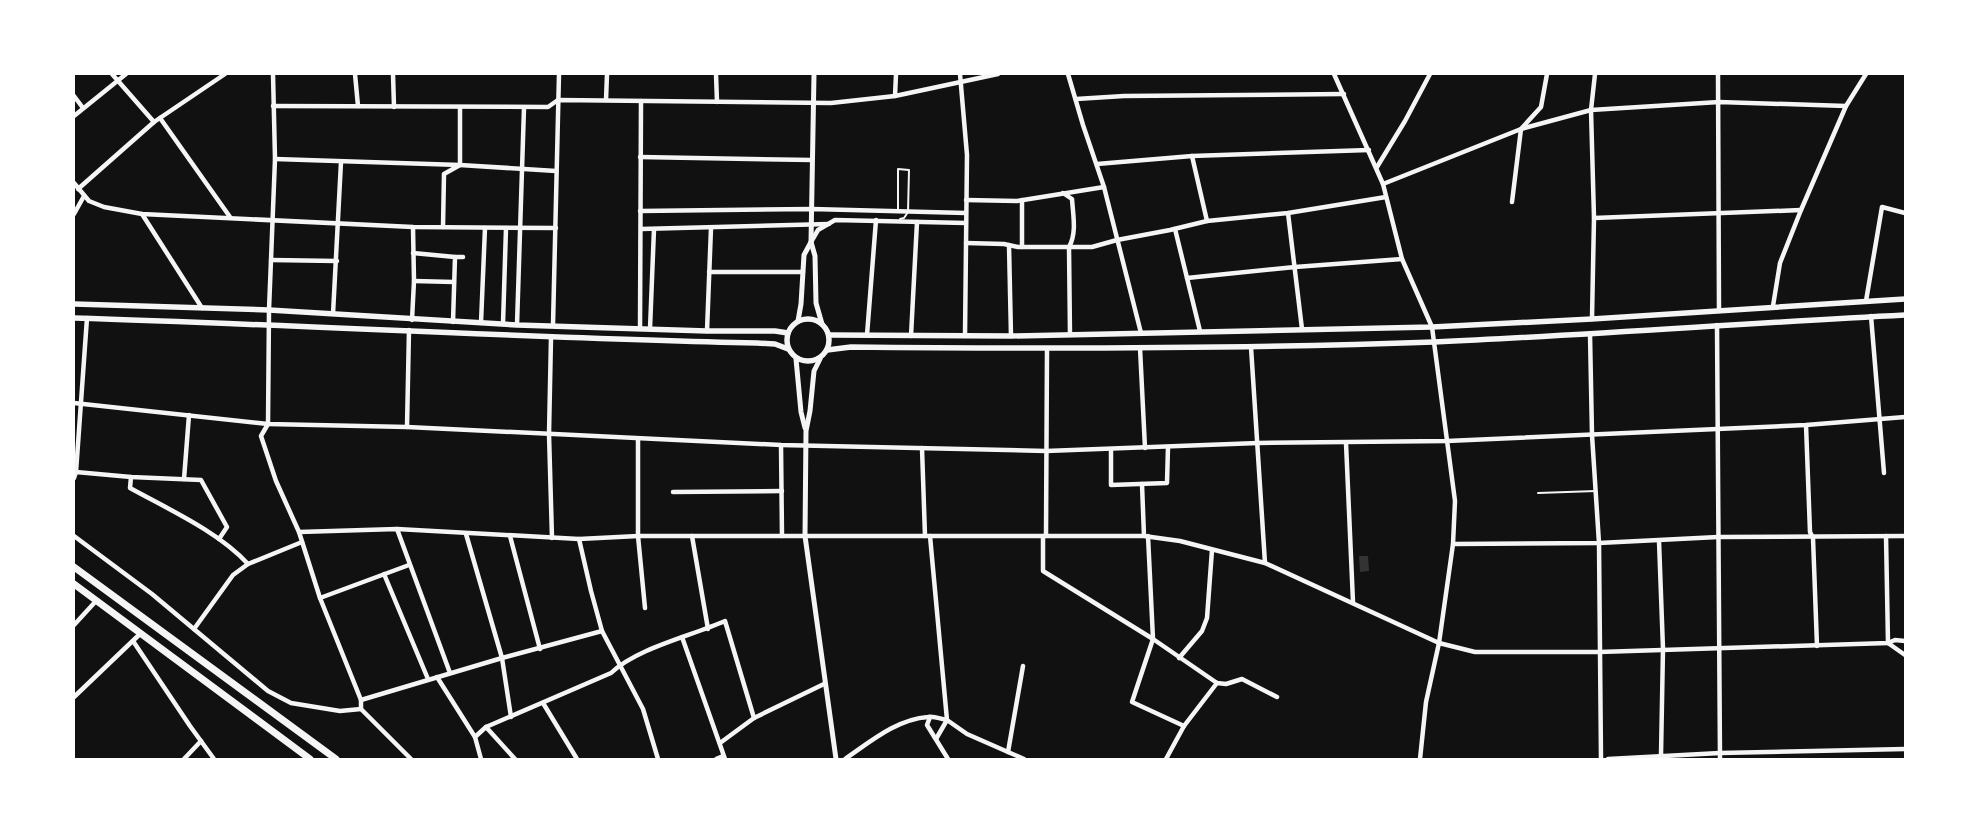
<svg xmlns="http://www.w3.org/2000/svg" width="1979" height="833" font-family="Mulish,sans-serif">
<rect width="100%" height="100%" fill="#111"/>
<path fill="#333" d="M1368,556L1369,571L1360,572L1359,556Z"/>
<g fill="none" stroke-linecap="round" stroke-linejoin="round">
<g stroke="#f5f5f5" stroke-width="2">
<path d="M898,210V169L909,170L908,212L904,218L900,219"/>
<path d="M1538,493L1596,491"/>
</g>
<g stroke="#f5f5f5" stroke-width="4.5">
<path d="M112,74L154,122"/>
<path d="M273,74L275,159L269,310L268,424L261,436L276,481L299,532L320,598L361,700V709L411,759"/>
<path d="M355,74L358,106"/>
<path d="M393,74L394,107"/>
<path d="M716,74L717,102"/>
<path d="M960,74L967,155L965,336"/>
<path d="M1068,74L1083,125L1104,187L1141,333"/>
<path d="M1334,74L1383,184L1402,259L1432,327L1455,501L1453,544L1439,643L1426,702L1420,759"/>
<path d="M1718,74L1719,311"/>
<path d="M74,96L83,108"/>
<path d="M895,96L896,74"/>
<path d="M1076,99L1124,96L1344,94"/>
<path d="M606,100L607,74"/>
<path d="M273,106L548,107L558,100L831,103L895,96L998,74"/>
<path d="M74,116L126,74"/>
<path d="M160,118L230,217"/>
<path d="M1192,156L1207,221"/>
<path d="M640,157L812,160"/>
<path d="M275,159L460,165L556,171"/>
<path d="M1097,164L1192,156L1369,150"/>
<path d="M1377,167L1405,121L1430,74"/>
<path d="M74,183L89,201L104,207L142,214L413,227L556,228"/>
<path d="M1383,184L1521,129L1591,110L1719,102L1846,106"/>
<path d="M78,189L154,122L225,74"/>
<path d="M1063,193L1072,199C1073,215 1077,233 1069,247L1070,335"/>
<path d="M966,200L1017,201L1104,187"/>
<path d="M1022,200V247"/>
<path d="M1512,202L1521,129L1541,107L1547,74"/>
<path d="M640,211L812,209L966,213"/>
<path d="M1288,213L1302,329"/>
<path d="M74,214L84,196"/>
<path d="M142,214L202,308"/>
<path d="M1594,218L1801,210"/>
<path d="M443,227L444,174L460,165V108"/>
<path d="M641,229L829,224"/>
<path d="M1175,229L1200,331"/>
<path d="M811,242L818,230L835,220L966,223"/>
<path d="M966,243L1004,244L1018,247H1092L1117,240L1170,230L1207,221L1288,213L1386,197"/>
<path d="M1009,245L1011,336"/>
<path d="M413,253L455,257L453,322"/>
<path d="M455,257H463"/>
<path d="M271,260L337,261"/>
<path d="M709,272H803"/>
<path d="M1187,278L1295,267L1402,259"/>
<path d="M414,281L454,282"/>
<path d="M1866,301L1882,207L1905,213"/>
<path d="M1773,306L1780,263L1801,210L1846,106L1866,74"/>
<path d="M333,314L341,162"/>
<path d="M1871,316L1884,473"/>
<path d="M1592,319L1594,218L1591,110L1595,74"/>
<path d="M412,320L414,281L413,227"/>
<path d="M481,323L485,228"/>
<path d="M503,324L506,228"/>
<path d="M517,325L524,108"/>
<path d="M553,325L559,74"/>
<path d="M1717,325L1720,759"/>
<path d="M640,329L641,101"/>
<path d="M650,329L654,229"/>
<path d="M707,331L711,228"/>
<path d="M1590,334L1592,435L1599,543L1601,759"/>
<path d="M867,335L876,220"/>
<path d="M911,336L917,222"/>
<path d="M551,338L549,434L552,538"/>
<path d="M1251,347L1265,563"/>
<path d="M1140,348L1145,448"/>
<path d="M74,403L268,424L407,427L781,445L1046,451L1258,443L1447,441L1806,425L1905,417"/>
<path d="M1806,425L1810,532L1813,538L1817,646"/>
<path d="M407,427L409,330"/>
<path d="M638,439V536L645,608"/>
<path d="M1346,443L1353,602"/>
<path d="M781,445L782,536"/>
<path d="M922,448L925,536"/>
<path d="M1111,449V485L1167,483L1168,447"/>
<path d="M76,472L131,477L201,480L227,527L219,539"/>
<path d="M131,477L130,488C168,509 219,532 248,564L302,542"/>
<path d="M74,478L76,472L87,318"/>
<path d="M184,479L189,415"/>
<path d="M1142,484L1144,536"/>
<path d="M673,492L782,491"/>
<path d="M397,529L450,673"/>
<path d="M299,532L397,529L579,539L638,536H1144L1180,541L1265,563L1439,643L1475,652H1599L1888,643L1895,640L1905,641"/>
<path d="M466,534L502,658L511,717"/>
<path d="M74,536L152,594L268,691L291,703L340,711L361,709"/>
<path d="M510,536L540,649"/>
<path d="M692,536L708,629"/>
<path d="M930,536L947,720L967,734L1024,759"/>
<path d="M1043,536V571L1153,639L1217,683L1226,684L1242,679L1277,697"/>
<path d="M1046,536L1047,349"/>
<path d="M1148,536L1153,639L1132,702L1184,726"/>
<path d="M1886,536L1888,643"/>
<path d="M579,539L591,591L602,631L643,709L658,759"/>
<path d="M1659,541L1663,649L1661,755"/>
<path d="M1453,544L1599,543L1718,537L1905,536"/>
<path d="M384,574L428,679"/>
<path d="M320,598L409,565"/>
<path d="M74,625L96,601"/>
<path d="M194,629L233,575L248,564"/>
<path d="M682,637L725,759"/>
<path d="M133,641L190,726L214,759"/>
<path d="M1888,643L1905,655"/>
<path d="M1179,658L1202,631L1207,618L1212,550"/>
<path d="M437,677L475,737L486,727L515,759"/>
<path d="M74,697L141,633"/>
<path d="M361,700L502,658L602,631"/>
<path d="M543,703L577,759"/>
<path d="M930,717L927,725L948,759"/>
<path d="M486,727L611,673C637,648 691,636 725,621L754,718"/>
<path d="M475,737L481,759"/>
<path d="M720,743L754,718L824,684"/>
<path d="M1008,752L1023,666"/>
<path d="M184,759L201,741"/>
<path d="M716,759L723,756"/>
<path d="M845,759C870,742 897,719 928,717C934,716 941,719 947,720L936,739"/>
<path d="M1166,759L1184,726L1217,683"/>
<path d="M1608,759L1720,753L1905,749"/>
</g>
<g stroke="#f5f5f5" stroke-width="5">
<path d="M814,74L811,242L815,256L816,303L822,324"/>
<path d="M798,321L801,304L804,255L811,242"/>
<path d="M796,359L801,412L805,428"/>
<path d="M820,359L814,371L810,411L806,431L805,536L836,759"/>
</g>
<g stroke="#f5f5f5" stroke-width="5.5">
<path d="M74,304L269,310L517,325L707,331H775L788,333"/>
<path d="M74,318C302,325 529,338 757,343L775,344L788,349"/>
<circle cx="808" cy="340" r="21"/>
<path d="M829,335L1011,336L1432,327L1592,319L1905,299"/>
<path d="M827,350L851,347C1045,349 1240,349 1434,342C1591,335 1748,323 1905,315"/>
</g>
<g stroke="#f5f5f5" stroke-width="7">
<path d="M74,567L336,759"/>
<path d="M74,584L310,759"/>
</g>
</g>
<rect width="1979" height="833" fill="none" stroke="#ffffff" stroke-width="150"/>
</svg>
